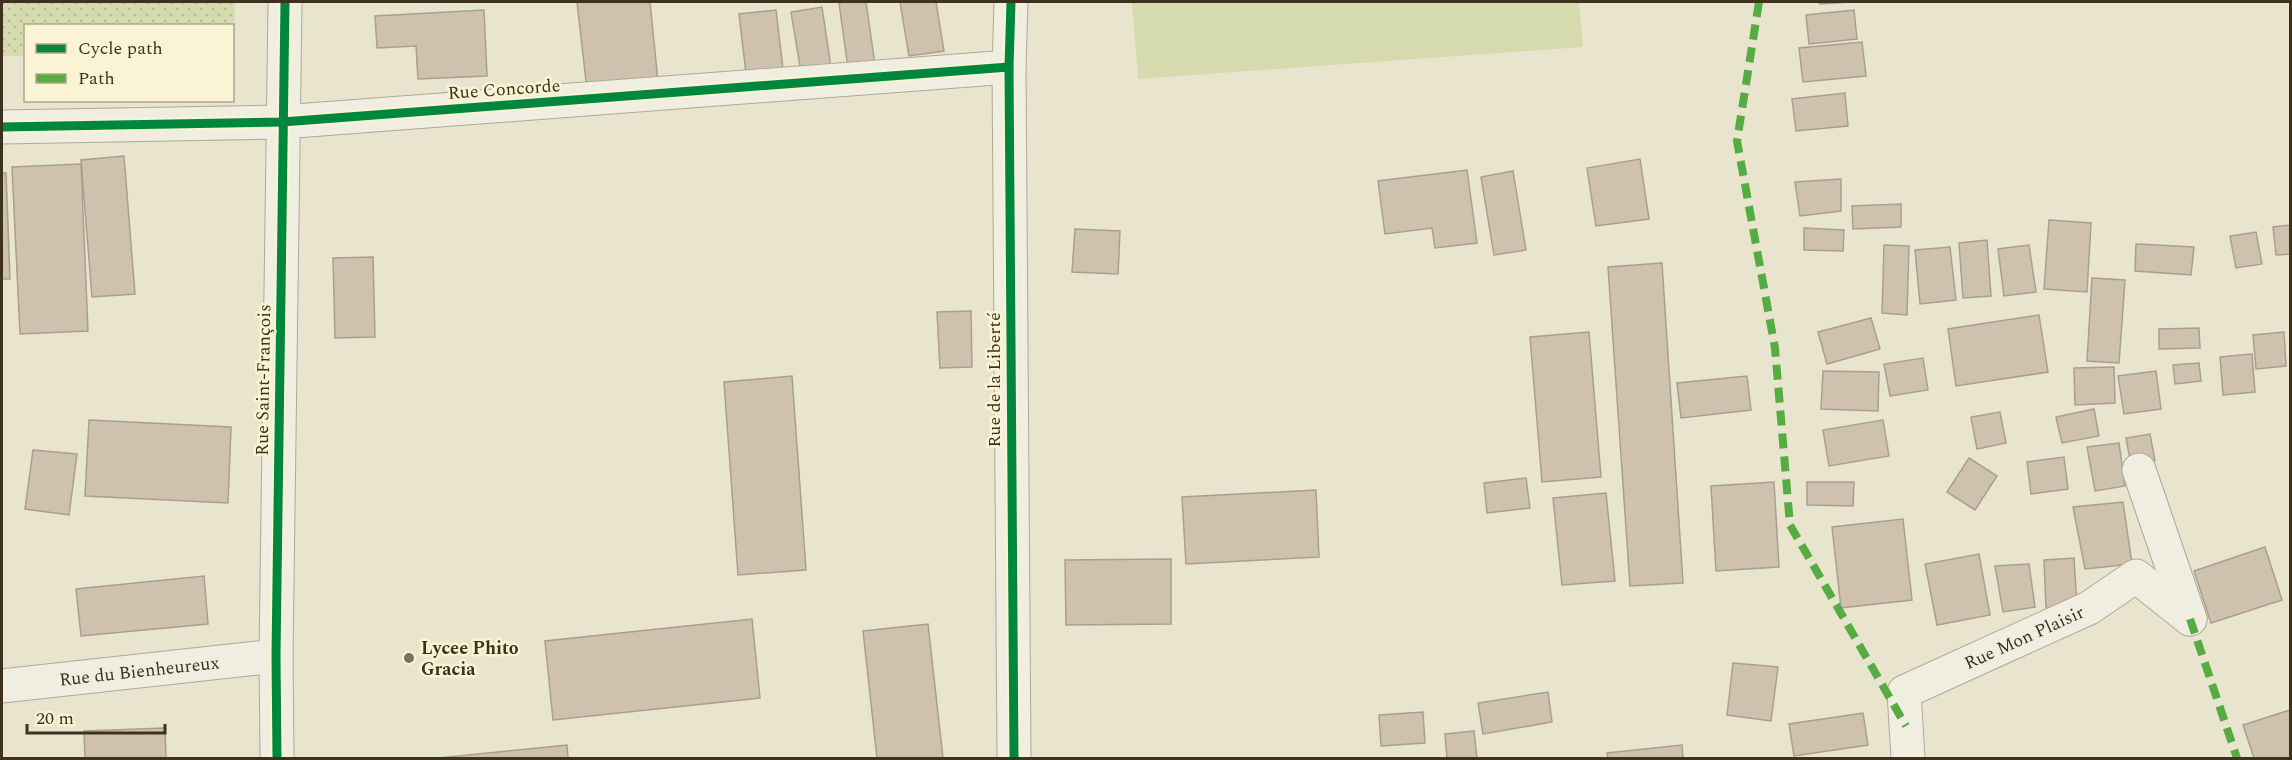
<svg xmlns="http://www.w3.org/2000/svg" width="2292" height="760" font-family="Spectral,serif">
<defs>
<pattern id="park-dots" width="8" height="8" patternUnits="userSpaceOnUse" patternTransform="scale(1.5)"><rect width="8" height="8" fill="#d5dbaf"/><path d="M2 2h.1M6 6h.1" fill="none" stroke="#b8bc96" stroke-width="1.8" stroke-linecap="round"/></pattern>
</defs>
<rect width="100%" height="100%" fill="#e9e4ce"/>
<path fill="#d5dbaf" d="M1132,2H1579L1583,47L1138,79Z"/>
<path fill="url(#park-dots)" d="M2,2H235L234,60H232V26H26L25,56H2Z"/>
<g fill="#cec2ae" stroke="#aa9f8d" stroke-width="1.5">
<path d="M577,2H650L658,82L587,90Z"/>
<path d="M846,2H866L875,65L848,68L839,3Z"/>
<path d="M900,2H936L944,51L909,56Z"/>
<path d="M1819,2H1850L1820,4Z"/>
<path d="M822,7L832,74L802,78L791,12Z"/>
<path d="M484,10L487,76L418,79L416,46L377,48L375,16Z"/>
<path d="M776,10L784,77L747,82L739,14Z"/>
<path d="M1854,10L1857,39L1809,44L1806,15Z"/>
<path d="M1862,42L1866,76L1803,82L1799,48Z"/>
<path d="M1845,93L1848,126L1796,131L1792,99Z"/>
<path d="M124,156L135,294L92,297L81,160Z"/>
<path d="M1640,159L1649,219L1596,226L1587,168Z"/>
<path d="M81,164L88,331L20,334L12,167Z"/>
<path d="M1467,170L1477,243L1435,248L1432,228L1385,234L1378,181Z"/>
<path d="M1513,171L1526,250L1494,255L1481,177Z"/>
<path d="M2,173H6L10,279H2Z"/>
<path d="M1841,179V211L1800,216L1795,182Z"/>
<path d="M1901,204V227L1853,229L1852,206Z"/>
<path d="M2049,220L2091,223L2087,292L2044,289Z"/>
<path d="M2290,225V254L2276,255L2273,227Z"/>
<path d="M1804,228L1844,230L1843,251L1804,250Z"/>
<path d="M1075,229L1120,231L1118,274L1072,272Z"/>
<path d="M2256,232L2262,264L2236,268L2230,236Z"/>
<path d="M1987,240L1991,296L1963,298L1959,243Z"/>
<path d="M2136,244L2194,247L2191,275L2135,271Z"/>
<path d="M1884,245L1909,246L1907,315L1882,313Z"/>
<path d="M2029,245L2036,292L2004,296L1998,249Z"/>
<path d="M1950,247L1956,300L1920,304L1915,250Z"/>
<path d="M373,257L375,337L335,338L333,258Z"/>
<path d="M1662,263L1683,583L1630,586L1608,267Z"/>
<path d="M2092,278L2125,280L2119,363L2087,361Z"/>
<path d="M971,311L972,367L940,368L937,312Z"/>
<path d="M2039,315L2048,372L1956,386L1948,329Z"/>
<path d="M1871,318L1880,349L1827,364L1818,332Z"/>
<path d="M2199,328L2200,348L2159,349V329Z"/>
<path d="M1589,332L1601,477L1542,482L1530,337Z"/>
<path d="M2284,332L2286,366L2256,369L2253,335Z"/>
<path d="M2252,354L2255,392L2223,395L2220,357Z"/>
<path d="M1923,358L1928,390L1890,396L1884,364Z"/>
<path d="M2199,363L2201,381L2175,384L2173,365Z"/>
<path d="M2114,367L2115,403L2075,405L2074,368Z"/>
<path d="M1823,371L1879,372L1878,411L1821,409Z"/>
<path d="M2156,371L2161,409L2124,414L2118,376Z"/>
<path d="M792,376L806,570L738,575L724,382Z"/>
<path d="M1747,376L1751,410L1681,418L1677,383Z"/>
<path d="M2094,409L2099,436L2062,443L2056,417Z"/>
<path d="M2000,412L2006,443L1977,449L1971,417Z"/>
<path d="M89,420L231,427L228,503L85,496Z"/>
<path d="M1883,420L1889,456L1829,466L1823,430Z"/>
<path d="M2150,434L2155,461L2131,465L2126,438Z"/>
<path d="M2119,443L2125,486L2095,491L2087,447Z"/>
<path d="M33,450L77,454L69,515L25,509Z"/>
<path d="M2064,457L2068,489L2031,494L2027,462Z"/>
<path d="M1969,458L1997,476L1975,510L1947,492Z"/>
<path d="M1526,478L1530,508L1487,513L1484,483Z"/>
<path d="M1774,482L1779,567L1716,571L1711,486Z"/>
<path d="M1807,482H1854L1853,506L1807,505Z"/>
<path d="M1316,490L1319,557L1186,564L1182,497Z"/>
<path d="M1606,493L1615,581L1562,585L1553,498Z"/>
<path d="M2123,502L2132,564L2085,569L2073,507Z"/>
<path d="M1903,519L1912,600L1841,608L1832,527Z"/>
<path d="M2265,547L2282,600L2211,623L2194,571Z"/>
<path d="M1979,554L1990,615L1937,625L1925,564Z"/>
<path d="M2074,558L2077,606L2046,608L2044,560Z"/>
<path d="M1171,559V624L1066,625L1065,560Z"/>
<path d="M2029,564L2035,607L2003,612L1995,566Z"/>
<path d="M204,576L208,624L81,636L76,589Z"/>
<path d="M752,619L760,698L553,720L545,641Z"/>
<path d="M928,624L943,758H877L863,631Z"/>
<path d="M1733,663L1778,667L1771,721L1727,715Z"/>
<path d="M1548,692L1552,722L1483,734L1478,703Z"/>
<path d="M2290,710V758H2254L2243,725Z"/>
<path d="M1423,712L1425,743L1381,746L1379,715Z"/>
<path d="M1863,713L1868,745L1794,756L1789,724Z"/>
<path d="M165,728L166,758H85L84,731Z"/>
<path d="M1474,731L1477,758H1447L1445,734Z"/>
<path d="M567,745L568,758H438Z"/>
<path d="M1682,745L1683,758H1608L1607,753Z"/>
</g>
<g fill="none" stroke-linecap="round" stroke-linejoin="round">
<defs>
<g id="minor">
<path d="M1011,2L1009,67L1014,758"/>
<path d="M2,127L282,122L1009,67"/>
<path d="M2139,470L2190,619"/>
<path id="s1" d="M2,686L276,656"/>
<path d="M277,758L276,656L285,2"/>
<path id="s2" d="M1908,758L1904,692L2089,608L2136,576L2190,619"/>
</g>
</defs>
<use href="#minor" stroke="#aea997" stroke-width="35"/>
<use href="#minor" stroke="#f0ede1" stroke-width="33"/>
<g stroke="#56ac43" stroke-width="8" stroke-dasharray="15 8" stroke-linecap="butt">
<path d="M1759,2L1737,141L1775,348L1790,525L1906,726"/>
<path d="M2190,619L2237,758"/>
</g>
<defs>
<g id="cycleway">
<path d="M1011,2L1009,67L1014,758"/>
<path d="M2,127L282,122L1009,67"/>
<path d="M277,758L276,656L285,2"/>
</g>
</defs>
<use href="#cycleway" stroke="#faf4d4" stroke-width="13"/>
<use href="#cycleway" stroke="#00873e" stroke-width="9"/>
</g>
<circle fill="#7a705b" stroke="#faf4d4" stroke-width="2" cx="409" cy="658" r="6"/>
<g text-anchor="middle" stroke-width="5" stroke-linejoin="round" paint-order="stroke">
<g font-size="18" fill="#3f321d" stroke="#faf4d4">
<text transform="translate(504 89) rotate(-4)" y="6">Rue Concorde</text>
<text transform="translate(263 380) rotate(-89)" y="6">Rue Saint-François</text>
<text transform="translate(994 380) rotate(-90)" y="6">Rue de la Liberté</text>
<text dy="6" stroke="none"><textPath href="#s2" startOffset="198">Rue Mon Plaisir</textPath></text>
<text dy="6" stroke="none"><textPath href="#s1" startOffset="138">Rue du Bienheureux</textPath></text>
</g>
<g font-size="18" font-weight="bold" fill="#3f321d" stroke="#faf4d4" text-anchor="start">
<text x="421" y="654">Lycee Phito<tspan x="421" dy="21">Gracia</tspan></text>
</g>
</g>
<rect width="2292" height="760" fill="none" stroke="#3f321d" stroke-width="6"/>
<rect x="24" y="24" width="210" height="78" fill="#faf4d4" stroke="#afa68b" stroke-width="1.5"/>
<rect x="36" y="44" width="30" height="9" fill="#00873e" stroke="#afa68b" stroke-width="1.5"/>
<text x="78" y="54" font-size="18" fill="#3f321d">Cycle path</text>
<rect x="36" y="74" width="30" height="9" fill="#56ac43" stroke="#afa68b" stroke-width="1.5"/>
<text x="78" y="84" font-size="18" fill="#3f321d">Path</text>
<path d="M27 724v9h138v-9" fill="none" stroke="#3f321d" stroke-width="3"/>
<text x="36" y="724" font-size="18" fill="#3f321d" stroke="#faf4d4" stroke-width="4.5" paint-order="stroke">20 m</text>
</svg>
